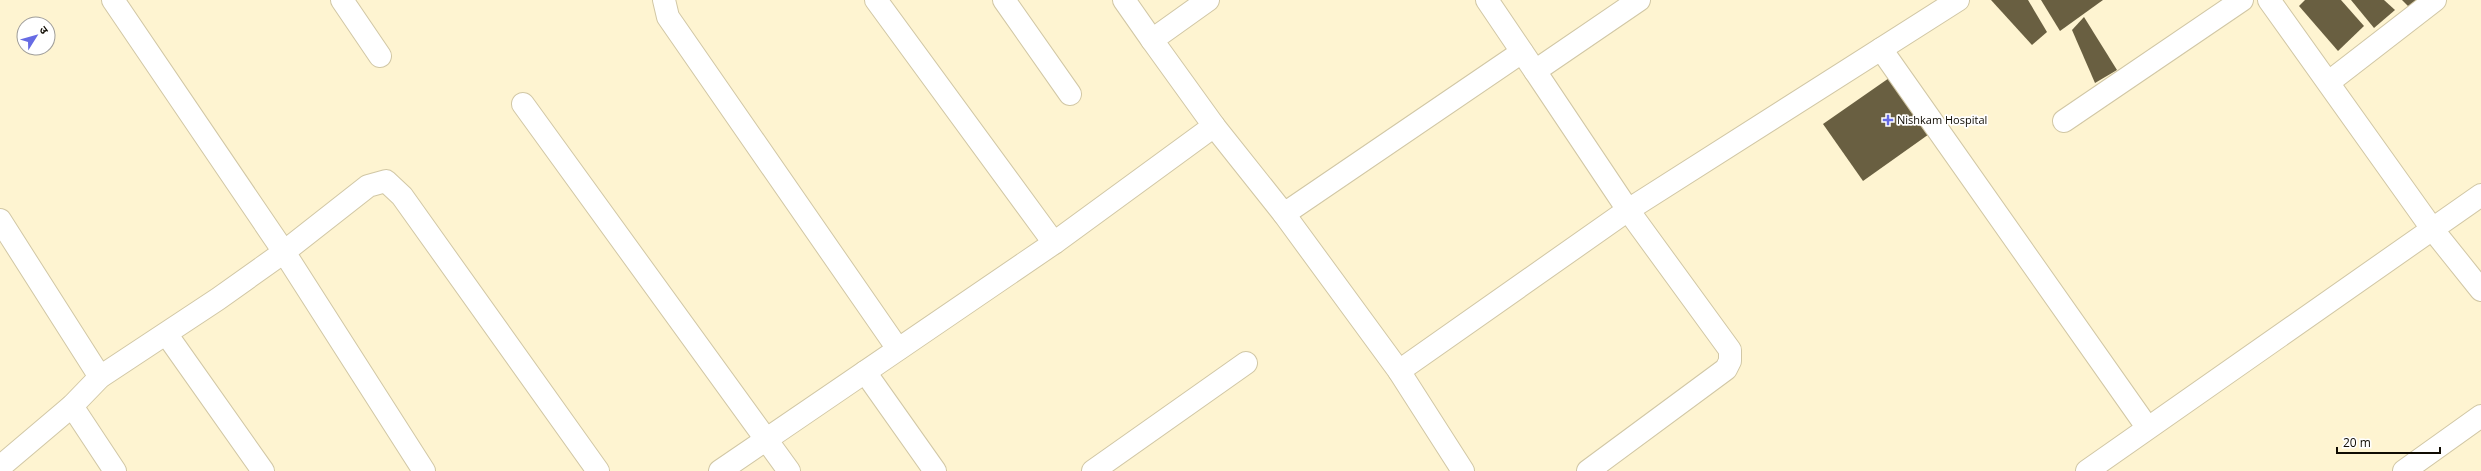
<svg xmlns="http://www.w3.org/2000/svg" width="2481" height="471" font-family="'Open Sans','Noto Sans Devanagari',sans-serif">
<rect width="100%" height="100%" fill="#fef4d1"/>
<g fill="#695f41">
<path d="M1991,0H2028L2047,32L2032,45Z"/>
<path d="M2041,0H2103L2060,31Z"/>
<path d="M2305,0H2341L2364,26L2338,51L2299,6Z"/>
<path d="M2351,0H2384L2395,10L2374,28Z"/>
<path d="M2402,0H2418L2409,7Z"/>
<path d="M2084,17L2117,70L2095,83L2072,30Z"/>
<path d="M1892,76L1932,132L1863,181L1823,124Z"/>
</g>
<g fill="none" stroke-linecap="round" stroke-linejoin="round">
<defs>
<g id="street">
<path d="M113,0L284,252L424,471"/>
<path d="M342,0L380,56"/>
<path d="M664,0L668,17L898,349"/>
<path d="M876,0L1054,243"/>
<path d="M1004,0L1070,94"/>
<path d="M1124,0L1152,40"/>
<path d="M1487,0L1535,71L1639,0"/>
<path d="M2269,0L2433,230L2481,290"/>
<path d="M1881,49L2147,427"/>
<path d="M1535,71L1628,210L1730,350V361L1726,369L1588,471"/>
<path d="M2329,82L2435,0"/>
<path d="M523,104L789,471"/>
<path d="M2064,121L2242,0"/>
<path d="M1214,126L1284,214L1522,52"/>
<path d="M1284,214L1399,371L1463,471"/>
<path d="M0,220L100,377"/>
<path d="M167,335L263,471"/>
<path d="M1399,371L1628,210L1958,0"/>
<path d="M865,372L935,471"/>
<path d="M72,406L115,471"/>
<path d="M0,467L72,406L100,377L218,299L284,252L368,186L386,181L402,196L598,471"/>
<path d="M720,471L1054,243L1214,126L1152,40L1208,0"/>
<path d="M1093,471L1246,363"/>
<path d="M2087,471L2481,195"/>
<path d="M2404,471L2481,416"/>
</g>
</defs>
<use href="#street" stroke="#d1c7a5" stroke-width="24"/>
<use href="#street" stroke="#fff" stroke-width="22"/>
</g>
<path fill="#666be4" stroke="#fff" stroke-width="1.5" d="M1886 114h4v4h4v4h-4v4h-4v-4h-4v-4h4z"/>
<g text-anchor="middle" stroke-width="3.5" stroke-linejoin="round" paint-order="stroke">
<g font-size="11" fill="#0f0b02" stroke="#fff" text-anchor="start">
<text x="1897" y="124">Nishkam Hospital</text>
</g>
</g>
<g transform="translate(36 36) rotate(53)"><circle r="19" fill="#ffffff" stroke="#9f9d9a"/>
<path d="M0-3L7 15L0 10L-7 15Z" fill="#666be4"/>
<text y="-6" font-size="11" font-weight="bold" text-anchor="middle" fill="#0f0b02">उ</text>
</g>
<path d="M2337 447v6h103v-6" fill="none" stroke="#0f0b02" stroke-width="2"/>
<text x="2343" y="447" font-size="12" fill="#0f0b02" stroke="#ffffff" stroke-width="3" paint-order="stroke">20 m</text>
</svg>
